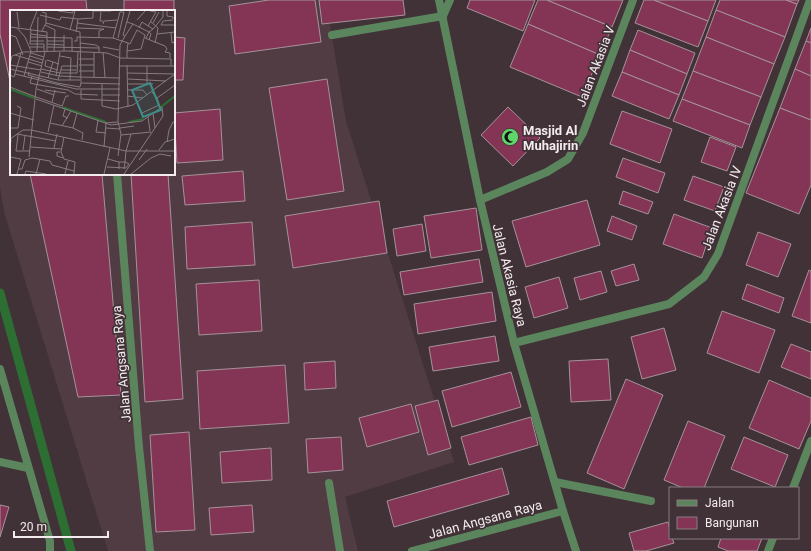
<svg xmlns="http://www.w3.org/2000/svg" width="811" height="551" font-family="Roboto,sans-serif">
<rect width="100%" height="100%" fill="#403237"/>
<path fill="#503c42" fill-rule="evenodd" d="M0,0H326L346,121L454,462L345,497L358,551H108L4,212L0,187ZM11,11H174V174H11Z"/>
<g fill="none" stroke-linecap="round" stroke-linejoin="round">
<path stroke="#2d6f33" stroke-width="9" d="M0,293L71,551"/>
</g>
<g fill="#843556" stroke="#a49398">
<path d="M0,0H86L87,11H11V86L0,34Z"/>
<rect x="124" y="0" width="50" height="11"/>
<path d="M269,0H315L321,42L235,54L229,6Z"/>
<path d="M319,0H403L405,15L322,24Z"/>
<path d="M470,0H535L523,31L467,8Z"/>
<path d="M538,0H547L612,27L600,55L528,24Z"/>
<path d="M547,0H623L612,27Z"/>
<path d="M644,0H654L708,21L698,47L635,23Z"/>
<path d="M654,0H716L708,21Z"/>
<path d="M720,0H786L797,4L785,37L716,10Z"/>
<path d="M786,0H799L797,4Z"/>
<path d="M716,10L785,37L774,64L706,37Z"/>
<path d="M528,24L600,55L582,97L510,67Z"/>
<path d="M811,28V43L806,41Z"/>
<path d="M638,30L695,53L687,74L630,50Z"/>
<path d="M174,37L185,38L183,80H174Z"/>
<path d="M706,37L774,64L761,97L693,71Z"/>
<path d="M806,41L811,43V76L795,69Z"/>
<path d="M630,50L687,74L679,95L622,72Z"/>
<path d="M795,69L811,76V120L780,108Z"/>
<path d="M693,71L761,97L750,125L682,99Z"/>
<path d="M622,72L679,95L669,119L612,96Z"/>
<path d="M327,79L344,191L287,200L269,88Z"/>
<path d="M682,99L750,125L742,148L673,121Z"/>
<path d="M508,107L540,138L513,166L481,135Z"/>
<path d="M780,108L811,120V185L799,214L746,193Z"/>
<path d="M220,109L223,160L177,163L174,113Z"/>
<path d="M622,111L672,129L660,163L610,144Z"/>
<path d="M710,137L736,147L727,171L701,162Z"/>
<path d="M623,158L665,173L658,193L616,177Z"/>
<path d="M243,171L245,201L185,205L182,176Z"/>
<path d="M30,174H102L121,395L78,397Z"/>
<path d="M131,174H168L183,399L145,402Z"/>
<path d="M693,176L724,187L715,211L684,200Z"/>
<path d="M623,191L653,202L648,214L619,204Z"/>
<path d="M587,200L600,245L526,267L512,221Z"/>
<path d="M379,201L387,253L293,268L285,216Z"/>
<path d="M476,208L482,250L431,258L424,216Z"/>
<path d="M674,214L712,228L702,258L663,244Z"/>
<path d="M612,216L637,226L632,240L607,231Z"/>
<path d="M252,222L255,265L187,269L185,227Z"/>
<path d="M422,224L426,251L397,256L393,229Z"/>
<path d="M758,232L791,244L778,277L746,265Z"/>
<path d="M479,259L483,282L404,295L400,272Z"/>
<path d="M634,264L639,280L616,286L611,271Z"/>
<path d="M809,270L811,271V323L792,316Z"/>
<path d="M601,271L607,292L580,300L574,278Z"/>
<path d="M559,277L568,308L534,318L525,287Z"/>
<path d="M259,280L262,331L199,335L196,284Z"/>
<path d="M747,284L784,298L779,313L742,299Z"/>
<path d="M492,292L496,321L418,334L414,304Z"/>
<path d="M722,311L775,330L759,373L707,353Z"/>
<path d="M664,328L676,370L642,379L631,337Z"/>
<path d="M495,336L499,361L433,371L429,347Z"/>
<path d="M791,344L811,352V379L781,367Z"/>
<path d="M608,359L611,400L571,402L569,361Z"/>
<path d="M335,361L336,388L305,390L304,363Z"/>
<path d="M285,365L289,423L200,429L197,371Z"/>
<path d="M511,372L521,407L452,427L442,391Z"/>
<path d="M626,379L663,395L624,489L587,473Z"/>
<path d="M769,380L811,398V421L799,449L749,428Z"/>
<path d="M438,400L451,448L428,455L415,406Z"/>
<path d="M411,404L419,432L367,447L359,418Z"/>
<path d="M531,417L538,445L469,465L461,437Z"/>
<path d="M688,421L725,436L704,488H683L664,480Z"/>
<path d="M189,432L195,530L156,532L150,435Z"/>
<path d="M341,437L343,470L308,473L306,439Z"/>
<path d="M744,437L788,455L775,487L731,469Z"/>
<path d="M271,448L272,480L222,483L220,452Z"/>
<path d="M502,468L509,494L394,527L387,501Z"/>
<path d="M0,505L9,507L0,537Z"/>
<path d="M252,505L254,532L211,535L209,508Z"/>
<path d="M668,522L670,530V538H672L674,543L646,551H634L629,533Z"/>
<path d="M721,538H762L757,551H728L718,547Z"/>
</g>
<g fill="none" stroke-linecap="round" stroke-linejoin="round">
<g stroke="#5b865d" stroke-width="8">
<path d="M332,35L443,16"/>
<path d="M329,483L340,551"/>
</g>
<g stroke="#5b865d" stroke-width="8">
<path d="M439,0L480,200L514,343L563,511L576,551"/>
<path d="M443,16L450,0"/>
<path d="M117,174L139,447L150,551"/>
<path d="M480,200L547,172L568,159L583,133L633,0"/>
<path d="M514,343L669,304L704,277L718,254L810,0"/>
<path d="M0,369L50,541V551"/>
<path d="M0,462L28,468"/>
<path d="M555,482L651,501"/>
<path d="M793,488L811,441"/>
<path d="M412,551L563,511"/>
<path d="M768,551L773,538"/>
</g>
</g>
<defs>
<symbol id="mosque-disc" viewBox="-11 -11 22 22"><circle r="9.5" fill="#60d56b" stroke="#403237"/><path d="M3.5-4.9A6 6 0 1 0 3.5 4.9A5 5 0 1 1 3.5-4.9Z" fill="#111"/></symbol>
</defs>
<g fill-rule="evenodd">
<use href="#mosque-disc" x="500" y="127" width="20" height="20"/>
</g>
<g text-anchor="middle" stroke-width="3.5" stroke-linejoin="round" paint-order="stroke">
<g font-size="13" fill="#f4ebee" stroke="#403237">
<text transform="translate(595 66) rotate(-69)" y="5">Jalan Akasia V</text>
<text transform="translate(721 208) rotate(-69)" y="5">Jalan Akasia IV</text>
<text transform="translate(510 275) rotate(76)" y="5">Jalan Akasia Raya</text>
<text transform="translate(121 364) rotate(-95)" y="5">Jalan Angsana Raya</text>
<text transform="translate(485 519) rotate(-15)" y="5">Jalan Angsana Raya</text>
</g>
<g font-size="13" font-weight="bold" fill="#f4ebee" stroke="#403237" text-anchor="start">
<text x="523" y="135">Masjid Al<tspan x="523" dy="15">Muhajirin</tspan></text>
</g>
</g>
<g transform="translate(10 10)">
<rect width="165" height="165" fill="#403237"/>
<path fill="none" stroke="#2d6f33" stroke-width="2" d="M0,79L24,88M52,97L96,112M151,97L165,86M119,112L133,109"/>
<path fill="none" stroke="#887c80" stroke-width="1" d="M48,1L63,3V1M83,1H101M157,1V6L163,7V9M7,2L9,17M32,2L36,3V13M91,2L90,11H93M30,5L50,10L51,7L68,9L66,22M68,9L83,8V1M127,10L135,1M163,10L153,11L151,15H165M140,11L148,18L147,24M67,13L106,18M143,13L149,2M93,14L94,11L107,10M123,14L139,22L136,28M35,15L45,20L44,42M138,16L146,2L140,1M0,17L37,22V42M7,18L15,27L21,41L14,66M67,18L94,19L89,21V28M129,18L132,12L143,19L153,7V1M20,19L27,1M60,20L65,1M32,21L36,13L70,22L71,73M161,22L162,33L165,32M21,24L37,26M0,25L6,27L13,45M115,26L123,14L117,12M20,27L62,28V41M103,28L110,2H114L108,28M135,28L155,36L157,39L155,42L160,43V48M139,30L141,24L139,22L143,19M20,31H34M37,31H54M64,31H67V27L103,28L118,33M70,33L86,35L89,37V42M145,33L147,24L165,22M20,34H34V41M20,34L21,19M37,34L54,35M20,37H34M37,37L89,38M93,37L109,40M54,41V25M117,41L118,33L120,34L127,20L135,25L131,39L117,41V48M27,42L28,7M93,42L95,67M21,43L34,47M5,45L32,53M20,46L33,50M50,46L61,48L60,70M69,49H84M36,50L35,56L48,60M37,50L49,54M18,52L32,56M0,55L2,46L13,42L56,41L97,43L110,48L161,49V56M0,55L31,60M69,55H84M117,55L118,97M110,56H165M7,57L11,43M0,59L48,70H70M31,59L50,63H67M51,60H66M69,61H84M19,62L18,65L47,73L70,77L71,73M31,62L49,66L69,67M67,63L68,42M117,63L165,64M5,64L66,79H110M0,65L4,67L7,57M22,66L20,73L24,74L58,80L65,84L88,85M46,66L50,42M69,67L110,68M84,67V42M38,68L43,52M118,69L156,71M48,70L52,56H67M71,73L110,74M92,74V96L106,99L123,95L165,64M117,74H143M137,74V56M0,77L26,87M27,79L44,85M35,80L56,83M71,80V89L110,91M117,80H133L137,85M142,82L147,88L165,75M92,85H110M117,86L133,88M26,87L52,96L56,86H59M26,89L101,115L132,111L152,97L153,106L114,164M42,92L45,80M55,99L53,106L58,108M0,103L24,110M132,103L149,95L147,88M143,103L145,118M138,107L140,121M88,110L86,122L96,123M40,113L44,95M95,113L108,112M52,116L61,101M0,118H8L11,98L7,96M63,118L67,103M96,118L110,119M110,118L124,116M38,122L40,113L63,118L73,123L72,130M7,124L46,131M8,125L6,141H20M111,125L141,122M54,127L51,142L54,149L65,152L64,164M0,129L13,120H21L116,141H165M157,132L159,120L163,112L165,113M20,137L51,139M94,137L96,113M44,138L47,124M13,140L15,126M149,140L155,132L165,129M0,141L1,129M50,142H47V146L53,148M108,146L111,124L108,112L110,35L115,26L113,25L120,1M0,147L11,149L7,164M19,147L26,79L35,42M98,149L109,152V159M129,150L137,139M109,152H115L114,159M97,157L116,158L119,154L115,152L116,141L121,124M9,159H12L15,150L22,148L40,151L42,155L64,161M15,164L16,161L36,164M26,164L30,149M55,164L58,151M94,164L100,138M121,164L141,148L150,144L161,146"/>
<path fill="#3d8d88" fill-opacity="0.15" stroke="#3d8d88" stroke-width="2" d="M140,73L151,100L133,107L122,80Z"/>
<rect width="165" height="165" fill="none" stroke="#f4ebee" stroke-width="2"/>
</g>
<rect x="669" y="487" width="130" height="52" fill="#403237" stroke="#887c80"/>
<rect x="677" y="500" width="20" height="6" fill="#5b865d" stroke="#887c80"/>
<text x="705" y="507" font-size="12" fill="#f4ebee">Jalan</text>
<rect x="677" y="517" width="20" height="12" fill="#843556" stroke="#887c80"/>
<text x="705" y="527" font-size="12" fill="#f4ebee">Bangunan</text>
<path d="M14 531v6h94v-6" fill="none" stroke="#f4ebee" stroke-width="2"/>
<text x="20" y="531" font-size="12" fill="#f4ebee" stroke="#403237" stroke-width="3" paint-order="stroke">20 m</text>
</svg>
